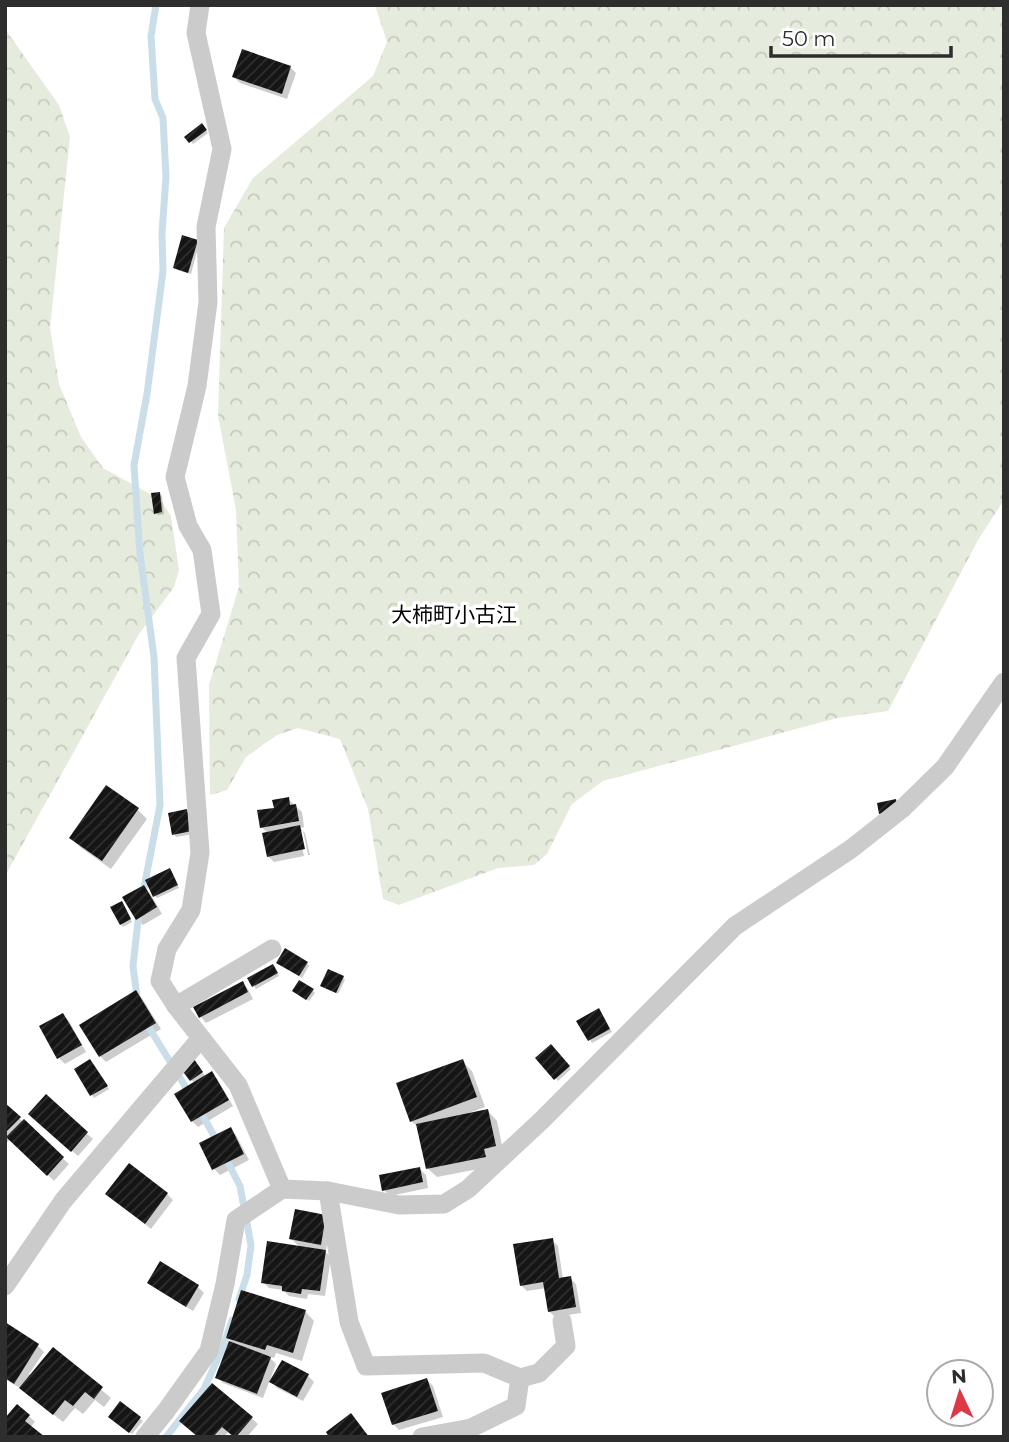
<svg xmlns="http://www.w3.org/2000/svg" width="1009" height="1442" font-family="Montserrat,'Noto Sans JP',sans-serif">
<defs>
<pattern id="forest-crowns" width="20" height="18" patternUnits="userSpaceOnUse" patternTransform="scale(1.75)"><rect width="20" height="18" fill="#e5ebdd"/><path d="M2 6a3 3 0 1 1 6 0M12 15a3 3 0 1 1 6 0" fill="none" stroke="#c5cabe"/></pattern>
<pattern id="building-hatch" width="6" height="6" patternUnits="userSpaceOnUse" patternTransform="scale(1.75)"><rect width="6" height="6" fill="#151515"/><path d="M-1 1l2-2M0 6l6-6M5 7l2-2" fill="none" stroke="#2f2f2f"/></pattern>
</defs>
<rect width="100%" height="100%" fill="#fff"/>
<g fill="url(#forest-crowns)">
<path d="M375,5H1004V500L978,540L888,711L837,718L603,781L572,804L547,854L534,865L498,868L399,905L383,899L368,809L340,739L298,728L277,735L246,757L227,790L210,795L209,685L239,587L236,510L218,415L224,228L253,178L373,76L387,42Z"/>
<path d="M5,29L59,105L70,137L50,328L59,384L81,437L103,468L161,500L171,516L179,570L174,587L139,634L5,876Z"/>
</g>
<g fill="#0003">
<path d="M290,67L296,73L287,99L240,83L234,77Z"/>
<path d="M201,126L208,133L193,144L187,137Z"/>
<path d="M197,242L199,244L191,274L177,270L175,267Z"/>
<path d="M159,494L162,496L164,514L158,515L156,513Z"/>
<path d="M107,787L138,810L147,819L111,869L80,847L71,837Z"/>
<path d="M288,799L302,812L304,827L300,828L305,833L310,855H308L303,831H299L304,856L274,862L268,856V833L261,827L276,809Z"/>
<path d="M187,811L193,834L176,837L174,834Z"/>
<path d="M172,873L179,888L157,898L155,896Z"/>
<path d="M144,887L150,893L162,914L143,925L137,919Z"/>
<path d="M124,906L132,922L123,927L121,924Z"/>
<path d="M307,963L309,966L302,978L281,965Z"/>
<path d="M273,966L279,976L256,989L250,979Z"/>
<path d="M343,977L345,980L338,994L322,986Z"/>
<path d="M242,983L248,989L253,999L206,1023L201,1017Z"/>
<path d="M312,990L315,993L309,1001L296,993Z"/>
<path d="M136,992L142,998L161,1029L106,1062L100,1056Z"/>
<path d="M601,1013L612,1032L592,1043L579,1022Z"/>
<path d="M63,1015L69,1021L86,1052L65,1064L59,1058Z"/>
<path d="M551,1047L571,1069L558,1081L538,1058Z"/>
<path d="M462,1061L472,1071L485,1107L466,1114V1116L488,1111L497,1121L504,1155L494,1166L437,1177L427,1168L419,1128L411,1121Z"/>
<path d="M93,1064L109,1089L94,1098L76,1070Z"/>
<path d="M196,1064L206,1077L212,1073L217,1079L233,1106L198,1127L192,1121L195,1083L191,1080Z"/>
<path d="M46,1097L93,1139L78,1156L37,1120Z"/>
<path d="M5,1105L69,1164L54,1181L11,1139L5,1144Z"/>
<path d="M230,1129L236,1135L249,1160L220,1175L214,1169Z"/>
<path d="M420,1169L426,1175L428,1188L390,1196L384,1190Z"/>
<path d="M107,1194H167L173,1200L151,1229Z"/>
<path d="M331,1223L326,1250L322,1249L331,1257L325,1296L308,1294L307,1299L289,1296L283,1290L269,1288L263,1282L301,1248L291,1239Z"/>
<path d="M552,1240L558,1246L563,1279L570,1278L576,1284L581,1313L555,1317L549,1311L546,1288L527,1291L521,1285Z"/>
<path d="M161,1264L198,1287L204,1293L193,1311L155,1288L149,1282Z"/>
<path d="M305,1311L314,1321L302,1361L276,1353L274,1358L268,1356L276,1364L263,1398L223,1383L217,1377L231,1341L228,1338Z"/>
<path d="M5,1324L38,1346L44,1352L29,1374L32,1376L53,1349L111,1398L104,1407L95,1400L83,1414L75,1408L63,1422L20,1388L5,1379Z"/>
<path d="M308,1376L314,1382L303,1401L277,1388L270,1381Z"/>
<path d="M427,1380L433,1386L443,1417L399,1430L393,1424Z"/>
<path d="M213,1385L258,1424L247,1437H235L229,1431L224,1437H200Z"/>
<path d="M120,1403L143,1421L132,1434L113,1419Z"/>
<path d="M29,1416L35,1422L30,1427L5,1437Z"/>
</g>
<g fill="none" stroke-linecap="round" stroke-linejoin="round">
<g stroke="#cadeea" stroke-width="7">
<path d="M143,893L160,805L154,657L140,554L134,465L147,394L163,271L162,233L166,177L163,118L155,99L151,36L156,5"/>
<path d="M137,997L133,966L139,912"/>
<path d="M145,1021L190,1094"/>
<path d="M198,1107L218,1143"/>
<path d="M223,1153L240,1186L251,1245L247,1275L239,1299"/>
<path d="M166,1437L204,1389L223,1347L232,1320"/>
</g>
</g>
<g fill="url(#building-hatch)">
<path d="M242,49L291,66L282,94L232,77Z"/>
<path d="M202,123L207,130L189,143L184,137Z"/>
<path d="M182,235L198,240L188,273L173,268Z"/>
<path d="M160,492L162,512L154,514L151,493Z"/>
<path d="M106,785L139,808L102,861L69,838Z"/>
<path d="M289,797L290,805L296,804L299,821L260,828L257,810L274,808L272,800Z"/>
<path d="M896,799L898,810L879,814L877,803Z"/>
<path d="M187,809L192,831L172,835L168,813Z"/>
<path d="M300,825L305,849L267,857L262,833Z"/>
<path d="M170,868L178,885L153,897L145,880Z"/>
<path d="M144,885L157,907L136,920L122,897Z"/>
<path d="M122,901L131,919L120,925L110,907Z"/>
<path d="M285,948L308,962L299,976L276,963Z"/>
<path d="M273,964L278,973L252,987L247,978Z"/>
<path d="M328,969L344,976L336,993L320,986Z"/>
<path d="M299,980L314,989L306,1000L292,991Z"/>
<path d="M243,981L248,992L199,1018L193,1007Z"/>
<path d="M136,990L156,1023L99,1057L79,1025Z"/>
<path d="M599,1008L610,1029L588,1041L576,1021Z"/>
<path d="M63,1013L82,1045L57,1059L39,1026Z"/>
<path d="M551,1044L570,1066L554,1080L535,1058Z"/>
<path d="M90,1059L108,1086L90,1096L74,1069Z"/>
<path d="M194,1059L203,1072L190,1081L181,1069Z"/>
<path d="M463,1059L477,1097L410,1122L396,1083Z"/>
<path d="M212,1071L229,1100L191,1122L174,1094Z"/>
<path d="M46,1094L88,1132L71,1152L28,1114Z"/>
<path d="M5,1103L21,1117L5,1133Z"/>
<path d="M488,1109L496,1146L484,1149L486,1157L426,1169L416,1124Z"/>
<path d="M24,1119L64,1157L47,1176L6,1137Z"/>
<path d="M231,1127L244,1154L212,1170L199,1143Z"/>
<path d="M129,1163L168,1193L145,1224L105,1194Z"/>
<path d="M420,1167L423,1182L382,1191L379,1175Z"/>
<path d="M295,1209L326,1215L321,1245L289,1239Z"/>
<path d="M553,1238L559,1278L571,1276L576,1307L548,1312L543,1282L520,1286L513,1244Z"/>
<path d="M267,1241L326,1250L320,1291L302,1289L301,1294L282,1291V1286L261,1283Z"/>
<path d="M160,1261L199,1285L186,1307L147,1283Z"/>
<path d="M241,1290L306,1310L293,1353L267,1345L265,1350L226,1338Z"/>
<path d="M5,1322L39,1344L14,1384L5,1378Z"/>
<path d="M229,1341L271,1357L257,1394L215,1378Z"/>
<path d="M53,1347L103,1387L94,1399L85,1392L73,1406L65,1400L53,1415L19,1388Z"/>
<path d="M282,1360L309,1374L297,1397L269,1382Z"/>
<path d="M427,1378L438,1411L392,1425L381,1393Z"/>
<path d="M212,1383L253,1417L236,1437H234L222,1427L213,1437H198L179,1421Z"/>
<path d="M120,1401L141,1417L129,1433L108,1417Z"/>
<path d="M17,1404L30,1415L25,1421L45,1437H5V1418Z"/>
<path d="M351,1413L369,1437H329L326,1432Z"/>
</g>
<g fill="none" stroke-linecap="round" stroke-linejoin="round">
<g stroke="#cbcbcb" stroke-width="19">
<path d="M200,5L196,33L222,149L206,227L208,302L197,386L175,477L188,526L202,550L211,614L186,658L200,853L191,910L167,949L160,981L176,1006L238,1085L282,1189"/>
<path d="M176,1006L272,949"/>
<path d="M328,1191L349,1322L366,1366L484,1363L520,1378L516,1406L471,1428L422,1437"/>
<path d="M5,1286L63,1201L201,1038"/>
<path d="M520,1378L539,1373L566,1346L562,1321"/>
<path d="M145,1437L166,1411L209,1351L225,1284L236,1220L282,1189L328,1191L399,1205L444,1204L468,1189L542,1120L735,926L851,849L903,808L945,767L1004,682"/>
</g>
</g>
<g text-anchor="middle" stroke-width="7" stroke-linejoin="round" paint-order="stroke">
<g font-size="21" fill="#000" stroke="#fff">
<text x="454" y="622">大柿町小古江</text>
</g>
</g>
<rect width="1009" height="1442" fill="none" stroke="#2e2e2e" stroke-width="14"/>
<g transform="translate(960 1393) rotate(356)"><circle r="33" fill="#ffffff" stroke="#ababab" stroke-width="2"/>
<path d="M0-5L12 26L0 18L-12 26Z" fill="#dd3846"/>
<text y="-10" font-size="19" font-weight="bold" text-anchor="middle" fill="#2e2e2e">N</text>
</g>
<path d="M771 46v10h180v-10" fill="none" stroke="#2e2e2e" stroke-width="3.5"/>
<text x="782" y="46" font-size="21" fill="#2e2e2e" stroke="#ffffff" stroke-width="5" paint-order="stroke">50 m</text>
</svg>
